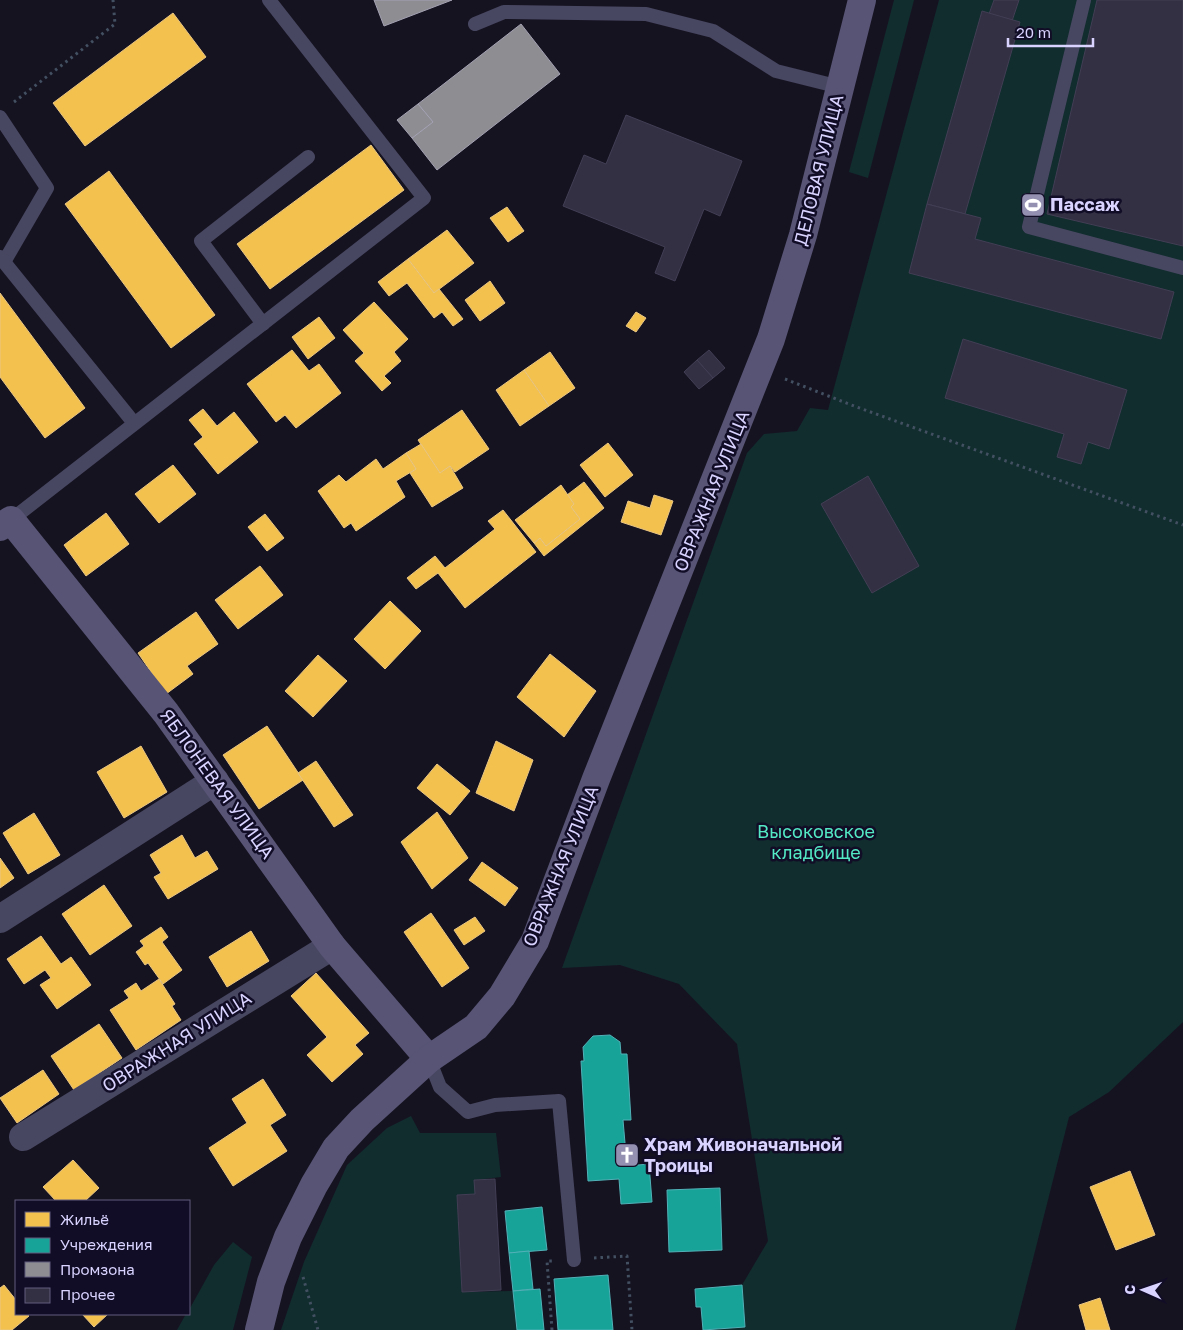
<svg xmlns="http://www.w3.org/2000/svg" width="1183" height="1330" font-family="'Golos Text',sans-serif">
<rect width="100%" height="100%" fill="#161321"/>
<g fill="#112d2e">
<path d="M894,0H914L868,178L849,172Z"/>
<path d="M939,0H1183V1022L1109,1092L1069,1117L1015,1330H710L745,1327L742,1285L768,1241L737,1044L679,984L620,965L562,968L747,453L764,434L797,431L810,408L828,410Z"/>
<path d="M411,1116L420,1133H496L501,1177L475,1180V1194L457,1195L462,1292L513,1291L517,1330H281L304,1262L347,1165L387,1128Z"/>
<path d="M233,1242L252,1257L233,1330H177L186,1314H189V1310L214,1265Z"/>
</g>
<g fill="#f2c14e" stroke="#eac683">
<path d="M173,13L206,57L85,146L53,103Z"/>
<path d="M371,145L404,190L270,289L237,244Z"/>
<path d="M109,171L215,315L171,348L65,204Z"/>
<path d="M507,207L524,231L508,242L490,218Z"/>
<path d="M447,230L474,263L434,293L408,259Z"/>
<path d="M408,259L434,293L439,289L463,319L453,326L442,312L434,318L407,283L389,296L378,282Z"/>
<path d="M490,281L505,303L480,321L465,300Z"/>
<path d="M0,293L85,408L45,438L0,377Z"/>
<path d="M374,302L408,339L394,352L401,361L384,376L391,383L382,391L355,361L364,353L343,330Z"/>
<path d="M636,312L646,318L636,332L626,326Z"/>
<path d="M319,317L335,338L308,359L292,337Z"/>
<path d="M292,350L309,371L319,364L341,393L296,428L285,415L276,422L247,384Z"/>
<path d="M550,352L575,388L549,406L524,370Z"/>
<path d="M524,370L549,406L520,426L496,390Z"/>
<path d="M203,409L217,426L234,412L258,442L218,474L194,444L203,437L189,420Z"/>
<path d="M462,410L489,449L455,472L450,466L440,473L418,440Z"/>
<path d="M608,443L633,475L605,497L580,465Z"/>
<path d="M421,444L440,473L450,466L463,488L432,507L410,473L416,469L406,453Z"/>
<path d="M406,453L416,469L396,481L405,497L356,531L351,523L344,528L318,491L339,475L346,482L376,459L383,469Z"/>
<path d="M173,465L196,494L159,523L135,494Z"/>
<path d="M584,482L604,508L544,556L534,543L540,538L546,546L580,519L571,507L574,504L567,495Z"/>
<path d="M561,485L574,504L571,507L580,519L546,546L540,538L534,543L515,520Z"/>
<path d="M654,495L673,501L661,535L621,522L628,501L650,508Z"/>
<path d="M503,510L536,552L465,608L438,573L416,589L407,578L435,556L445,568L495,529L488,521Z"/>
<path d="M106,513L129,544L86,576L64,545Z"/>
<path d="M265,514L284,538L267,551L248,527Z"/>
<path d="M260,566L283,595L238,629L215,600Z"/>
<path d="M390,601L421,631L385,669L354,639Z"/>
<path d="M196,612L218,644L187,666L193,674L166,694L138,653Z"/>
<path d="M550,654L596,691L564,737L517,697Z"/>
<path d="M318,655L347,681L313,717L285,691Z"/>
<path d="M267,726L303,780L259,809L223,755Z"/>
<path d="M496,741L533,760L514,811L476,793Z"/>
<path d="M141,746L167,792L124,818L97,772Z"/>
<path d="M316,761L353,815L334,827L298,773Z"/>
<path d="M437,764L470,791L450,815L417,788Z"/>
<path d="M437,812L468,858L432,889L401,842Z"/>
<path d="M34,813L60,855L28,874L3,833Z"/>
<path d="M182,835L195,858L207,851L218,869L168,899L154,877L161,873L150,855Z"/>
<path d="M0,858L14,878L0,888Z"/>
<path d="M482,862L518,888L505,906L469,880Z"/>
<path d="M104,885L132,926L90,955L62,914Z"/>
<path d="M431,913L469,968L442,987L404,932Z"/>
<path d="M475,917L485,931L464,945L454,930Z"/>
<path d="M161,927L168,937L162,942L182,970L163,984L148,963L145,965L136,952L144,946L140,941Z"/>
<path d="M251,931L269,961L227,987L209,957Z"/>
<path d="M41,936L61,964L71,957L91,985L57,1009L40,985L51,978L45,970L24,984L7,959Z"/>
<path d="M316,973L369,1033L355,1045L363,1054L332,1082L307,1055L327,1037L291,996Z"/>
<path d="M159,979L175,1004L172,1006L181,1020L136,1050L110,1010L129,998L124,991L136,983L141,991Z"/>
<path d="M99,1024L122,1058L74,1090L51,1056Z"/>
<path d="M43,1070L59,1094L17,1123L0,1098Z"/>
<path d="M263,1079L286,1115L270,1125L287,1151L233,1186L209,1148L247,1123L232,1099Z"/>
<path d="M73,1160L99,1188L85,1201H56L43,1187Z"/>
<path d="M1130,1171L1155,1235L1116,1250L1090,1187Z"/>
<path d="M4,1285L16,1300V1314H27L29,1316L12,1330H0V1288Z"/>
<path d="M1100,1298L1110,1330H1086L1079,1305Z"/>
<path d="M82,1314H108L94,1327Z"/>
</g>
<g fill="#17a398" stroke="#51b1b7">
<path d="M610,1035L620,1042L621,1054H627L631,1120H623L627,1166L649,1164L652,1202L621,1204L619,1179L588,1181L581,1061H584L583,1047L593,1036Z"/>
<path d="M720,1188L722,1250L669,1252L667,1190Z"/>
<path d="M542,1207L547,1250L509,1253L505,1211Z"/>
<path d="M529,1251L533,1289L513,1291L509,1253Z"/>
<path d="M608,1275L613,1330H558L554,1279Z"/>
<path d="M742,1285L745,1327L703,1330L701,1307H696L695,1289Z"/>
<path d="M540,1289L544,1330H517L513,1291Z"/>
</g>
<g fill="#8d8d92" stroke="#a4a2b3">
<path d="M374,0H452L384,26Z"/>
<path d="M521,24L560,74L437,170L412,138L433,122L418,104Z"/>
<path d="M418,104L433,122L412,138L397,120Z"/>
</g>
<g fill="#343043" stroke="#423e55">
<path d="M994,0H1019L1012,21L989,14Z"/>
<path d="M1097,0H1183V246L1047,214Z"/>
<path d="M982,11L1020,22L965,214L927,204Z"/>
<path d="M626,115L742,161L720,216L704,209L675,281L655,273L665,247L563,206L584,155L606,164Z"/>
<path d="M927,204L981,218L975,239L1174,292L1161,339L909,273Z"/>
<path d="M963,339L1127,390L1109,449L1088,442L1081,464L1057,457L1064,434L945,398Z"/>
<path d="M709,350L725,368L713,378L697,360Z"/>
<path d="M697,360L713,378L699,389L684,372Z"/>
<path d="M868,476L919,566L872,593L821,504Z"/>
<path d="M495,1179L501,1290L462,1292L457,1195L475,1194L474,1180Z"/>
</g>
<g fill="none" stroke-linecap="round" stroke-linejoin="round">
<g stroke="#425062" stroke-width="3" stroke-dasharray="2.5 4" stroke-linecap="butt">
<path d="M14,102L115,24L113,0"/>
<path d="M785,379L854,406L1183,525"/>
<path d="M594,1258L627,1256L632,1330"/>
<path d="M303,1277L318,1330"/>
<path d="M552,1330L547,1261H553"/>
</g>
<g stroke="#484762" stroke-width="14">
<path d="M1084,0L1029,227L1183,268"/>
<path d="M475,24L504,12L646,14L713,31L776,71L840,87"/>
<path d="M0,117L47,188L4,262"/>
<path d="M0,257L134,423"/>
<path d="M263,324L201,241L308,157"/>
<path d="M6,518L11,520L424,198L269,0"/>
<path d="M429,1059L440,1087L468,1112L495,1105L559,1101L574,1260"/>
</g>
<g stroke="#484762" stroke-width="28">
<path d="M0,919L215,781"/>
<path d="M23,1137L332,946"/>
</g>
<g stroke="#575475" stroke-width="28">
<path d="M0,527L11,520L166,713L332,946L429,1059"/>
<path d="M259,1330L271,1282L288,1237L314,1185L336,1148L362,1120L429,1059L476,1027L502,996L535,941L596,779L771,339L803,235L862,0"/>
</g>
</g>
<defs>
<symbol id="stadium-square" viewBox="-11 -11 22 22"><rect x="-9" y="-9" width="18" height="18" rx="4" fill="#9490b1" stroke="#120d27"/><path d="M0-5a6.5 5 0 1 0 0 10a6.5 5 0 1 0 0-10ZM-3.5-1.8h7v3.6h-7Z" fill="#fff"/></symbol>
<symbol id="church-square" viewBox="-11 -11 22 22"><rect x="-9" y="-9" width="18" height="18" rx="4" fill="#9490b1" stroke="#120d27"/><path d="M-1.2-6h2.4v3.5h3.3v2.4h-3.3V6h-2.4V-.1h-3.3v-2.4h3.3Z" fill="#fff"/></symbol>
</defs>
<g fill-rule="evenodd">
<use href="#stadium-square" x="1019" y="191" width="28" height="28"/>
<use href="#church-square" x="613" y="1141" width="28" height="28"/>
</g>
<g text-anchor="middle" stroke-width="5" stroke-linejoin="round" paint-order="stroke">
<g font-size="18" fill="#d8d3ff" stroke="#120d27">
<text transform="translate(819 170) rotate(-76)" y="6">ДЕЛОВАЯ УЛИЦА</text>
<text transform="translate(712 491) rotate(-68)" y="6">ОВРАЖНАЯ УЛИЦА</text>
<text transform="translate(217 784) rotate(54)" y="6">ЯБЛОНЕВАЯ УЛИЦА</text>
<text transform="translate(561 866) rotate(-68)" y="6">ОВРАЖНАЯ УЛИЦА</text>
<text transform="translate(177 1042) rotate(-32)" y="6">ОВРАЖНАЯ УЛИЦА</text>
</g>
<g font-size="18" font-weight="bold" fill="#d8d3ff" stroke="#120d27" text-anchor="start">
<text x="1050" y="211">Пассаж</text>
<text x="644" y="1151">Храм Живоначальной<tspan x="644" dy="21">Троицы</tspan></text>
</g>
<g font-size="18" fill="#54e9c5" stroke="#120d27">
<text x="816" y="838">Высоковское<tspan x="816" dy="21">кладбище</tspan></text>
</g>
</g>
<rect x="15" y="1200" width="175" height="115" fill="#120d27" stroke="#615c7d"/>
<rect x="25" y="1212" width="25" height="15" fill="#f2c14e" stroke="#615c7d"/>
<text x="60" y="1225" font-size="15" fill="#d8d3ff">Жильё</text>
<rect x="25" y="1238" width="25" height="15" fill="#17a398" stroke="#615c7d"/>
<text x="60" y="1250" font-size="15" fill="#d8d3ff">Учреждения</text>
<rect x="25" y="1262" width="25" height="15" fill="#8d8d92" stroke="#615c7d"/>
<text x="60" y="1275" font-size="15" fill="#d8d3ff">Промзона</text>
<rect x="25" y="1288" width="25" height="15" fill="#343043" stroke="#615c7d"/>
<text x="60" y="1300" font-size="15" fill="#d8d3ff">Прочее</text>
<g transform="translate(1143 1290) rotate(272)" stroke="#120d27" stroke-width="4" paint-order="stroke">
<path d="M0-4L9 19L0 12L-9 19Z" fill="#d8d3ff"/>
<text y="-8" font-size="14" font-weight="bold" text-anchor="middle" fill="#d8d3ff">С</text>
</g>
<path d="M1008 38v8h85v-8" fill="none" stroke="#d8d3ff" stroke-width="2.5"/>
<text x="1016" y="38" font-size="15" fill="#d8d3ff" stroke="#120d27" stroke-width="4" paint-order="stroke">20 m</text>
</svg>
